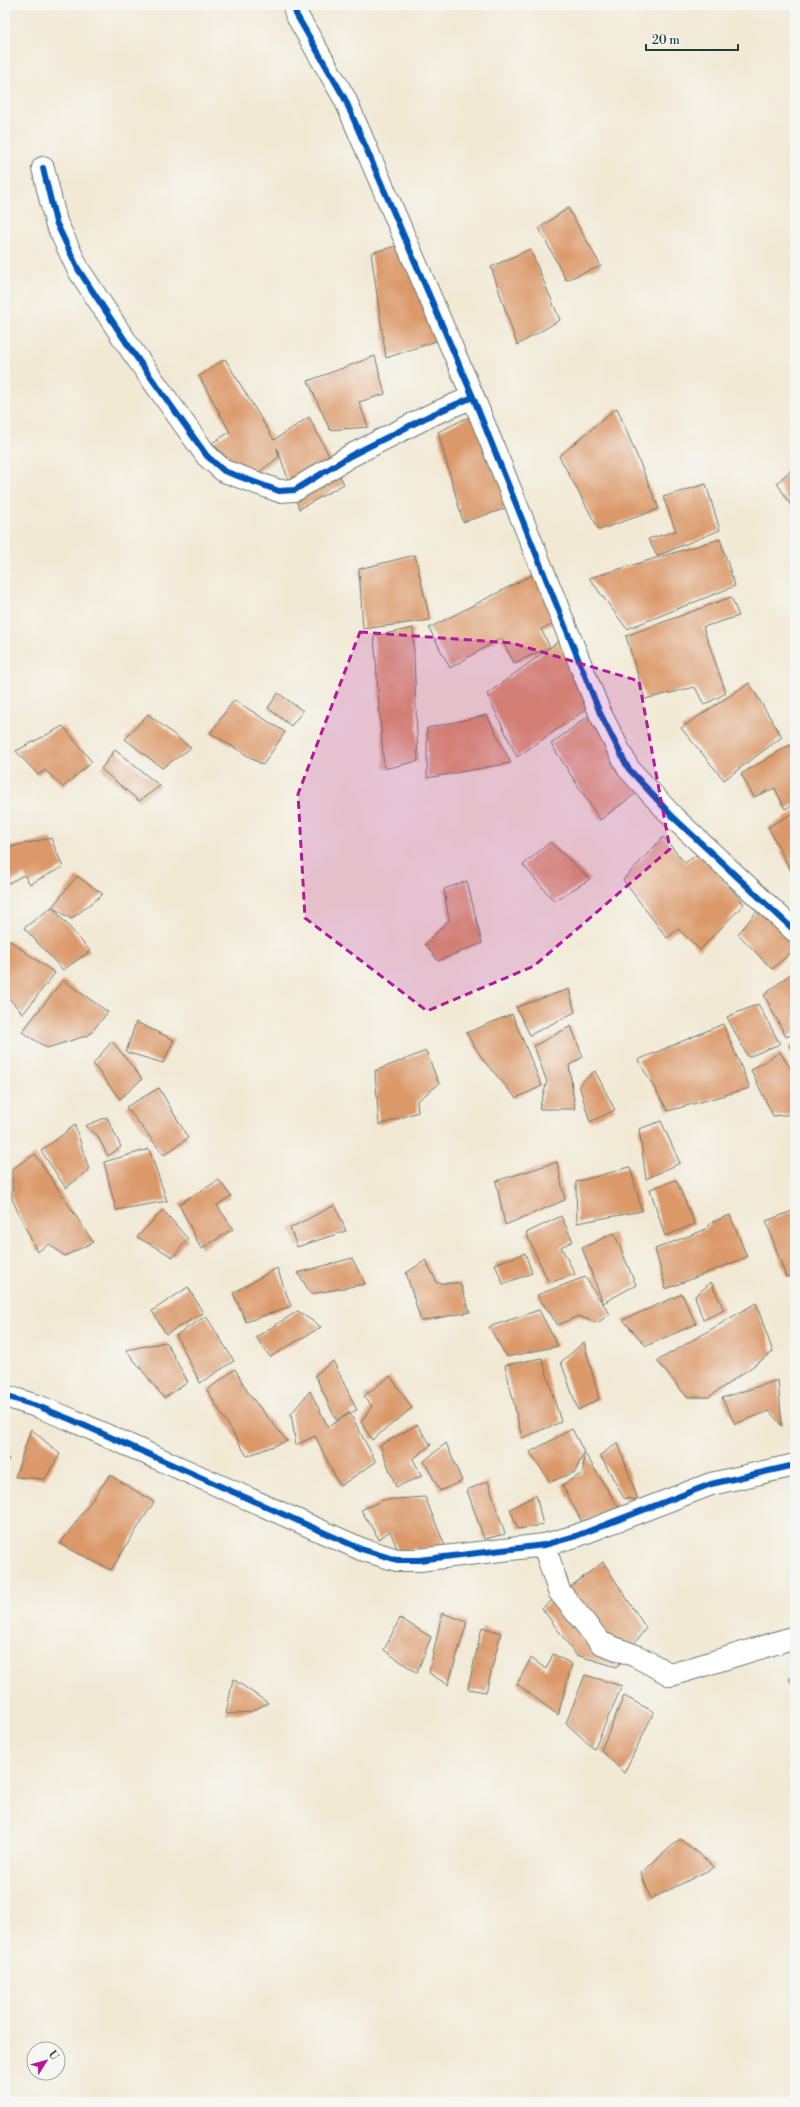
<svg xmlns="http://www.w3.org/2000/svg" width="800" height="2107" font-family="'Libre Bodoni',serif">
<rect width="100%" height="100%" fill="#f6f6f2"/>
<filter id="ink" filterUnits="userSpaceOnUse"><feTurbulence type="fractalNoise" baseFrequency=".025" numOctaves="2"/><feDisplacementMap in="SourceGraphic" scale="8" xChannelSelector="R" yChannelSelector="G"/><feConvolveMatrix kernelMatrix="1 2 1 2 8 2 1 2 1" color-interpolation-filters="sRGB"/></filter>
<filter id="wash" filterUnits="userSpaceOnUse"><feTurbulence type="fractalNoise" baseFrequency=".012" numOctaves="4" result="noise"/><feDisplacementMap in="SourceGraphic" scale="16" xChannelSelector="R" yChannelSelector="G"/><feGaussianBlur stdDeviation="0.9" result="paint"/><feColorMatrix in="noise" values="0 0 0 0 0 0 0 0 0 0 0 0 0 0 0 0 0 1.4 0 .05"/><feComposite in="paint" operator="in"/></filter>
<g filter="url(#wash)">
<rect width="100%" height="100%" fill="#f2e9d5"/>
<g id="blocks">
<g fill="#db9869">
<path d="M568,208L601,266L566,280L539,228Z"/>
<path d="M410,242L448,337L386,358L371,253Z"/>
<path d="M530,249L560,320L517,345L491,267Z"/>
<path d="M375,356L385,394L359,402L368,427L330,430L308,381Z"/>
<path d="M225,359L274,440L309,417L344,484L299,509L277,448L279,457L258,473L232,463L212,443L230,432L199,376Z"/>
<path d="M617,408L659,509L599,530L559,456Z"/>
<path d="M479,412L517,505L463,522L438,432Z"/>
<path d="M795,466V512L777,483Z"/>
<path d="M706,484L720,530L657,556L648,539L676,531L663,497Z"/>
<path d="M720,539L735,586L627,629L589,578Z"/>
<path d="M415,555L430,620L363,629L359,569Z"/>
<path d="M536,573L557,623L541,629L550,647L514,663L501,638L450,668L429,628Z"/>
<path d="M731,597L739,616L703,627L726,693L704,705L695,687L645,699L626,636Z"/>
<path d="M413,628L418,761L384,769L374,636Z"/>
<path d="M571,632L597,702L517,757L487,694Z"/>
<path d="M749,683L782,737L724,780L681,728Z"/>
<path d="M278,693L303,711L291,726L268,708Z"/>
<path d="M234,700L285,732L263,765L210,733Z"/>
<path d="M148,714L191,748L162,768L125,739Z"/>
<path d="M591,714L646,786L600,820L551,744Z"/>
<path d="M487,715L511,763L427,778V728Z"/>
<path d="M63,726L92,762L63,787L45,770L38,775L16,751Z"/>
<path d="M790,745L795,755V804L785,809L775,788L754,797L741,774Z"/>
<path d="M115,750L160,786L139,801L101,769Z"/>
<path d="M795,812V868L791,871L768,827Z"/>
<path d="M663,837L685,863L701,852L744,904L700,950L678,929L667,938L623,880Z"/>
<path d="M51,838L63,867L30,884L24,875L5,885V848Z"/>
<path d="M550,842L590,879L554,901L523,865Z"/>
<path d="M77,876L103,894L71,919L52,907Z"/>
<path d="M467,881L482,943L438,961L425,944L449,920L444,889Z"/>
<path d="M766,900L795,925V949L772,969L738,934Z"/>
<path d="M52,907L90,951L63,970L24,928Z"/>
<path d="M7,939L55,973L23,1014L7,996L5,997V944Z"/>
<path d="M795,970V1033L786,1037L764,995Z"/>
<path d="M63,980L108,1012L89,1035L47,1048L22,1032Z"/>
<path d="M569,989L575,1012L530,1035L516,1007Z"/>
<path d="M758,1004L780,1044L748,1057L727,1017Z"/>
<path d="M512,1014L542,1086L516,1098L484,1061L466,1033Z"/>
<path d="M136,1022L174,1040L163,1063L126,1052Z"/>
<path d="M723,1024L750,1088L668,1111L638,1060Z"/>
<path d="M571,1026L583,1057L569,1065L575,1109H539L547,1082L534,1046Z"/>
<path d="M112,1041L142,1079L120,1099L93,1064Z"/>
<path d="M795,1043V1058L789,1046Z"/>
<path d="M426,1051L439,1084L417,1101L418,1112L379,1125L375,1071Z"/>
<path d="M780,1052L795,1076V1114L773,1116L751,1070Z"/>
<path d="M595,1071L615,1110L590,1122L579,1085Z"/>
<path d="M159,1088L188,1138L164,1155L126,1107Z"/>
<path d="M107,1117L121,1147L108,1156L97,1135L85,1126Z"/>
<path d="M661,1121L680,1163L646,1179L639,1129Z"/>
<path d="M75,1125L89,1170L66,1188L41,1151Z"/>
<path d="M149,1149L167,1201L116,1210L104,1162Z"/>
<path d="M35,1154L93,1242L65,1256L49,1244L37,1252L12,1199V1169Z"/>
<path d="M557,1162L565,1200L505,1225L496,1181Z"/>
<path d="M630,1167L642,1211L577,1223L576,1182Z"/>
<path d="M219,1180L231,1196L217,1205L233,1229L201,1249L179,1204Z"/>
<path d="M676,1180L695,1224L665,1236L650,1189Z"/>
<path d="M335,1205L346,1231L297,1247L290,1228Z"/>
<path d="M163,1210L188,1239L173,1257L137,1237Z"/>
<path d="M795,1210V1276L786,1277L766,1221Z"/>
<path d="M730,1215L747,1257L666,1289L655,1249L704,1230L712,1222Z"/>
<path d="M561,1216L573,1241L561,1247L575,1274L549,1283L526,1233Z"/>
<path d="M614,1233L636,1285L603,1303L582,1248Z"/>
<path d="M525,1253L532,1273L503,1284L495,1264Z"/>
<path d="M352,1258L365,1284L311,1294L298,1273Z"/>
<path d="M426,1260L437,1283H460L470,1312L421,1321L406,1273Z"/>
<path d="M277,1268L291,1306L246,1322L233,1293Z"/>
<path d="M585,1277L610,1314L597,1323L578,1316L558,1325L537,1295Z"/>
<path d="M711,1282L724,1310L703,1320L695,1296Z"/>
<path d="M188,1287L203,1313L166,1334L152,1311Z"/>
<path d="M682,1294L696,1324L646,1346L623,1320Z"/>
<path d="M756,1303L773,1352L709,1397H687L657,1361Z"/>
<path d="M539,1310L558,1346L507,1357L489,1327Z"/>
<path d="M298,1311L321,1327L270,1357L256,1337Z"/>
<path d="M206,1316L234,1361L200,1383L176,1335Z"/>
<path d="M166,1342L188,1382L164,1398L126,1350Z"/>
<path d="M584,1342L599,1399L578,1410L561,1362Z"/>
<path d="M542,1358L561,1422L522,1438L505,1365Z"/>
<path d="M333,1361L357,1410L350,1413L376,1462L340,1486L315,1436L296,1445L291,1414L310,1391L328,1427L350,1413L336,1420L315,1375Z"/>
<path d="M235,1369L249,1394L287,1441L247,1456L207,1390Z"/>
<path d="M390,1376L412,1408L372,1440L361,1422L372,1406L364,1396Z"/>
<path d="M778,1380L782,1426L769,1411L735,1424L722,1398Z"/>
<path d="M791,1385L795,1386V1394Z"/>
<path d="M417,1425L431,1445L413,1459L422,1476L396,1487L380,1445Z"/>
<path d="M31,1429L60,1454L45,1479L15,1477Z"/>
<path d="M572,1429L584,1452L575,1472L550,1482L530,1452Z"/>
<path d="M446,1443L462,1481L440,1491L424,1461Z"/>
<path d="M618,1443L638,1500L624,1498L600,1455Z"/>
<path d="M584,1452L619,1508L582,1522L562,1485L583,1473Z"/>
<path d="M5,1456L9,1459L5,1464Z"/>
<path d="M110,1475L154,1502L111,1570L60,1544Z"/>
<path d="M488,1481L505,1534L484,1539L467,1490Z"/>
<path d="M536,1495L543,1525L518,1529L510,1509Z"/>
<path d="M425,1497L445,1546L398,1551L390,1531L379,1539L361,1510L383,1500Z"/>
<path d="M603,1562L646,1628L617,1667L576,1655L542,1608Z"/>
<path d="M442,1613L467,1622L448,1685L429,1673Z"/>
<path d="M400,1618L431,1637L417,1673L384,1650Z"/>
<path d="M482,1627L501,1633L486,1692L468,1689Z"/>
<path d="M553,1654L572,1664L558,1715L517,1684L531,1658L546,1669Z"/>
<path d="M585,1675L622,1686L594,1749L566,1723Z"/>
<path d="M795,1675V1689L789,1679Z"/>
<path d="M233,1679L268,1703L250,1712L226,1714Z"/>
<path d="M624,1696L654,1712L624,1773L601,1750Z"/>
<path d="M680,1839L715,1867L651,1899L641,1873Z"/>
</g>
</g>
</g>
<g filter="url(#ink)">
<use href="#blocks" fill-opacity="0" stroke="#69796c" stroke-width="1"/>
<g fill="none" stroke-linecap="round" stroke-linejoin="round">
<defs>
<g id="minor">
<path d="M294,5L296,14L345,99L473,397L600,713L628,768L673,817L795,931"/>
<path d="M43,168L56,222L78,269L132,351L207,456L224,471L279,491L295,490L350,456L431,415L473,397"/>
<path d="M5,1396L40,1407L72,1420L361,1549L397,1560H419L544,1545L576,1536L711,1484L795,1465"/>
<path d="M544,1545L559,1591L601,1643L636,1656L671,1675L795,1637"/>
</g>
</defs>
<use href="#minor" stroke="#69796c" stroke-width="24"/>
<use href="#minor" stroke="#fff" stroke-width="22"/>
<defs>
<g id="cycleway">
<path d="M294,5L296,14L345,99L473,397L600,713L628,768L673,817L795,931"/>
<path d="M43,168L56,222L78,269L132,351L207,456L224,471L279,491L295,490L350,456L431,415L473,397"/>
<path d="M5,1396L40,1407L72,1420L361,1549L397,1560H419L544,1545L576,1536L711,1484L795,1465"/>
</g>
</defs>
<use href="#cycleway" stroke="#f6f6f2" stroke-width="8"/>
<use href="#cycleway" stroke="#0057b8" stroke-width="6"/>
</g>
</g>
<path fill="#b5179e" fill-opacity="0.2" stroke="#b5179e" stroke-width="3" stroke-dasharray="8 5" stroke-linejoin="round" d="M360,632L512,643L639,681L670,849L534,966L427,1011L305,918L298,794Z"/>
<rect width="800" height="2107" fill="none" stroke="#f6f6f2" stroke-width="20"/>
<g transform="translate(46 2061) rotate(53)"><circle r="19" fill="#f6f6f2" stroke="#a0aca6"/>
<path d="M0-3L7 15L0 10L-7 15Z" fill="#b5179e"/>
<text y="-6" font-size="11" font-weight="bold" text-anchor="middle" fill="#1f3d34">U</text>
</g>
<path d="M646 44v6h92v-6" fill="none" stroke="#1f3d34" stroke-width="2"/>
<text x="652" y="44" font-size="12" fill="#1f3d34" stroke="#f6f6f2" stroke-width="3" paint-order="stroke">20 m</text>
</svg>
